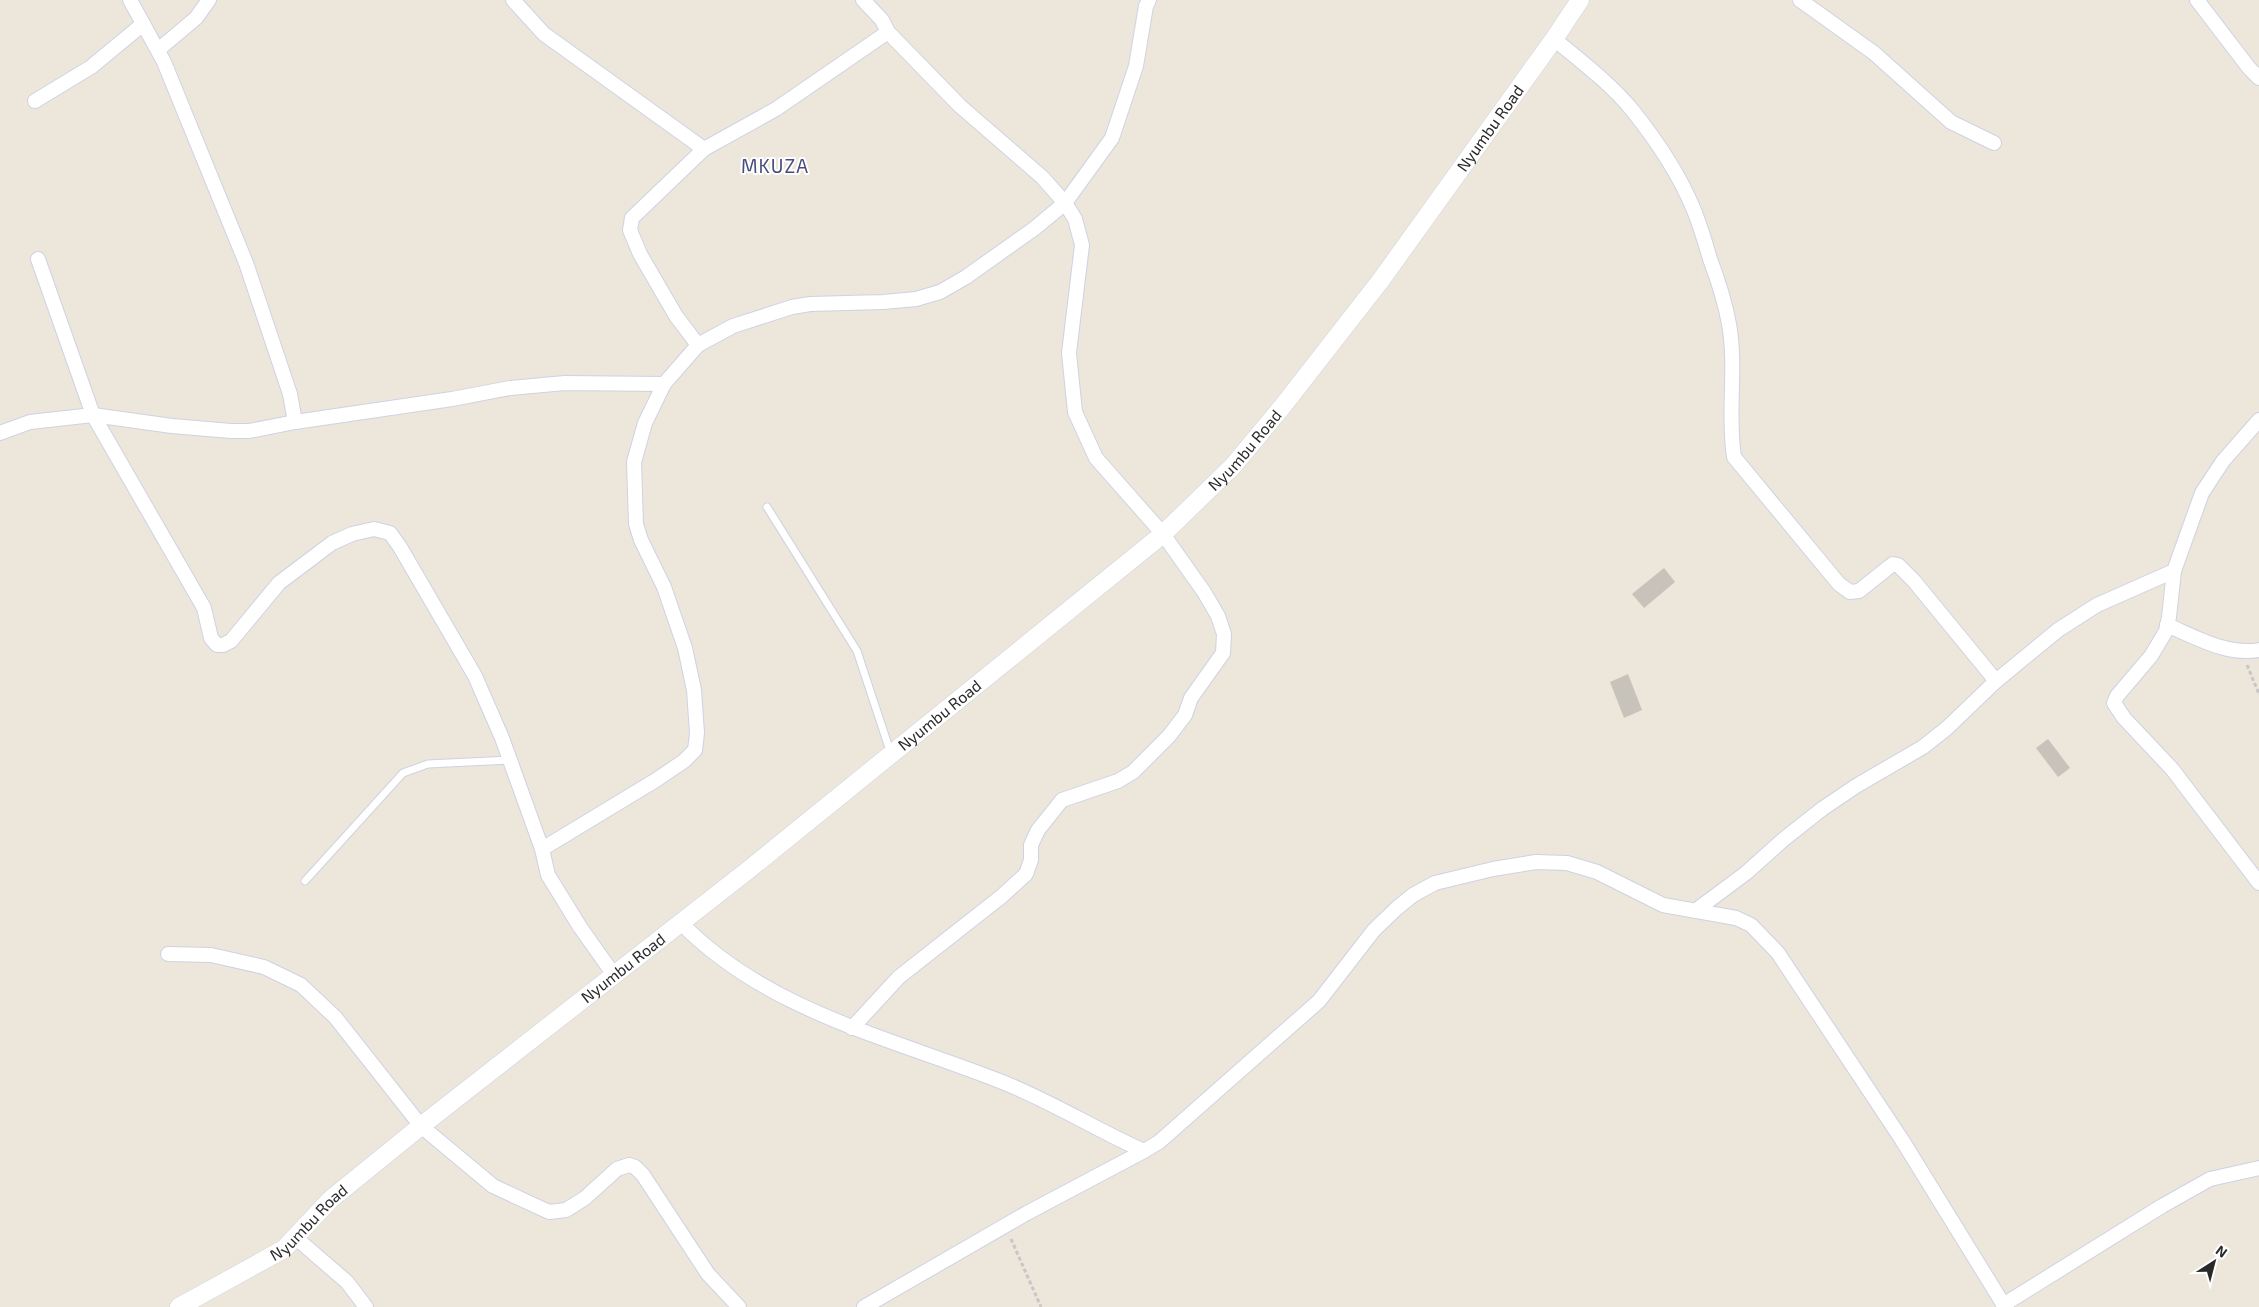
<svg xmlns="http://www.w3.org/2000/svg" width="2259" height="1307" font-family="'Exo 2',sans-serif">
<rect width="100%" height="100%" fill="#ede6da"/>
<g fill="#c8c3ba">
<path d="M1664,568L1675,582L1644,608L1632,594Z"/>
<path d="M1628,674L1642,710L1624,718L1610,682Z"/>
<path d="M2048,739L2070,768L2058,777L2036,748Z"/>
</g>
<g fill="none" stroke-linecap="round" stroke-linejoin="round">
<defs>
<g id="service">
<path d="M767,507L857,651L891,754"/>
<path d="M305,881L403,773L428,764L510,760"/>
</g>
<g id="minor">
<path d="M130,0L164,62L246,263L290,394L295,422L452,399L510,388L565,383L664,384"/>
<path d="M513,0L544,34L704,149"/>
<path d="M1800,0L1874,53L1951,122L1994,143"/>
<path d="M2197,0L2249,68L2259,78"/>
<path d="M1554,39C1582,62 1611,84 1633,111C1656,140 1679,174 1693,208C1700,224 1705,242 1710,259C1718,280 1725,302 1729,324C1737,368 1727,413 1734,457L1839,584L1850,592L1859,591L1889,567L1893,564L1898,565L1914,581L1996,681"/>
<path d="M158,50L196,18L209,0"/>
<path d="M35,101L91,67L143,24"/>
<path d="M38,259L93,415L204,608L211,638L217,645H223L231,641L279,583L332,543L352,534L374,529L390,533L400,547L475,676L502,738L542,849L548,875L580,927L614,975"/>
<path d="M698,345L676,316L640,254L630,230L632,218L704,149L776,109L888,32"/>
<path d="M2259,420L2223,461L2202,493L2174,571L2169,617L2166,631L2151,656L2117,696L2114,703L2124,718L2172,769L2259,883"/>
<path d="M0,433L30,422L93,415L172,426L231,431H249L295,422"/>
<path d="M2167,625C2195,637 2228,656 2259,650"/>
<path d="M542,849L656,780L684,761L695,750L697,733L694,690L685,648L664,587L641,540L636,524L634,462L645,423L664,384L698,345L733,326L792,307L810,304L883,302L916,299L940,292L966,277L1035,228L1065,203L1112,138L1136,66L1146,6L1149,0"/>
<path d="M1695,911L1746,873L1784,839L1822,809L1856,786L1923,747L1947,728L1996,681L2058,630L2097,605L2174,571"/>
<path d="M681,923C766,1010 887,1037 997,1080C1048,1099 1094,1129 1144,1151L1159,1142L1319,1001L1374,930L1397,908L1413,895L1435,883L1493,869L1536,862L1567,863L1597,872L1663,905L1736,918L1751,925L1778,953L1902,1140L2005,1307"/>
<path d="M168,954L211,955L264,967L301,985L335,1017L421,1126L493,1186L549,1212L566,1210L585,1198L617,1169L629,1165L635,1167L643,1175L708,1274L739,1307"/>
<path d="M852,1028L899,977L1002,896L1026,874L1031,860V845L1038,830L1062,800L1118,781L1133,772L1169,736L1185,715L1191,698L1223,653L1224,634L1218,616L1204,592L1163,534L1096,458L1075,412L1069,353L1082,245L1075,219L1065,203L1042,177L960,106L888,32L882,20L863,0"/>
<path d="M296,1238L347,1282L366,1307"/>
<path d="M2003,1305L2162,1206L2210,1179L2259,1168"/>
<path d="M864,1307L1027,1213L1144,1151"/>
</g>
<g id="tertiary">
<path id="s1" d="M179,1307L284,1249L331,1199L421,1126L747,871L1163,534L1233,466L1282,407L1381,280L1554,39L1580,0"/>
</g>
</defs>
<use href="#service" stroke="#cfd2e3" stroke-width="9"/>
<use href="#minor" stroke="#cfd2e3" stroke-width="16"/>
<use href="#tertiary" stroke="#cfd2e3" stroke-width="19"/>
<g stroke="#c7c7c7" stroke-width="3" stroke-dasharray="4 2.5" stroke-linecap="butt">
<path d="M2247,665L2259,694"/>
<path d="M1011,1239L1041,1307"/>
</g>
<use href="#service" stroke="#fff" stroke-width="7"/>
<use href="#minor" stroke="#fff" stroke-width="14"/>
<use href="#tertiary" stroke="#fff" stroke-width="18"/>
</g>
<g text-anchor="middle" stroke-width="4" stroke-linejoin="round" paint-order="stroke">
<g font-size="16" fill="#292929" stroke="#fff">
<text dy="6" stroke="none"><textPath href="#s1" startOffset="1776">Nyumbu Road</textPath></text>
<text dy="6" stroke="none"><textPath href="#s1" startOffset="1371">Nyumbu Road</textPath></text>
<text dy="6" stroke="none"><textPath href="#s1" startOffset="966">Nyumbu Road</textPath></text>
<text dy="6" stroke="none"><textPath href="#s1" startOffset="561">Nyumbu Road</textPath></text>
<text dy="6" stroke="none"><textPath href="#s1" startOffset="156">Nyumbu Road</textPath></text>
</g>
<g font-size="19" letter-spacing="1" fill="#474d7c" stroke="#fff">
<text x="775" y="173">MKUZA</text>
</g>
</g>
<g transform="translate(2214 1262) rotate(36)" stroke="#ffffff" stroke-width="4" paint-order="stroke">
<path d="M0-4L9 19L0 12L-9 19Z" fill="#292929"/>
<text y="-8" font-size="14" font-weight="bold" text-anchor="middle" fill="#292929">N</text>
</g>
</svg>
